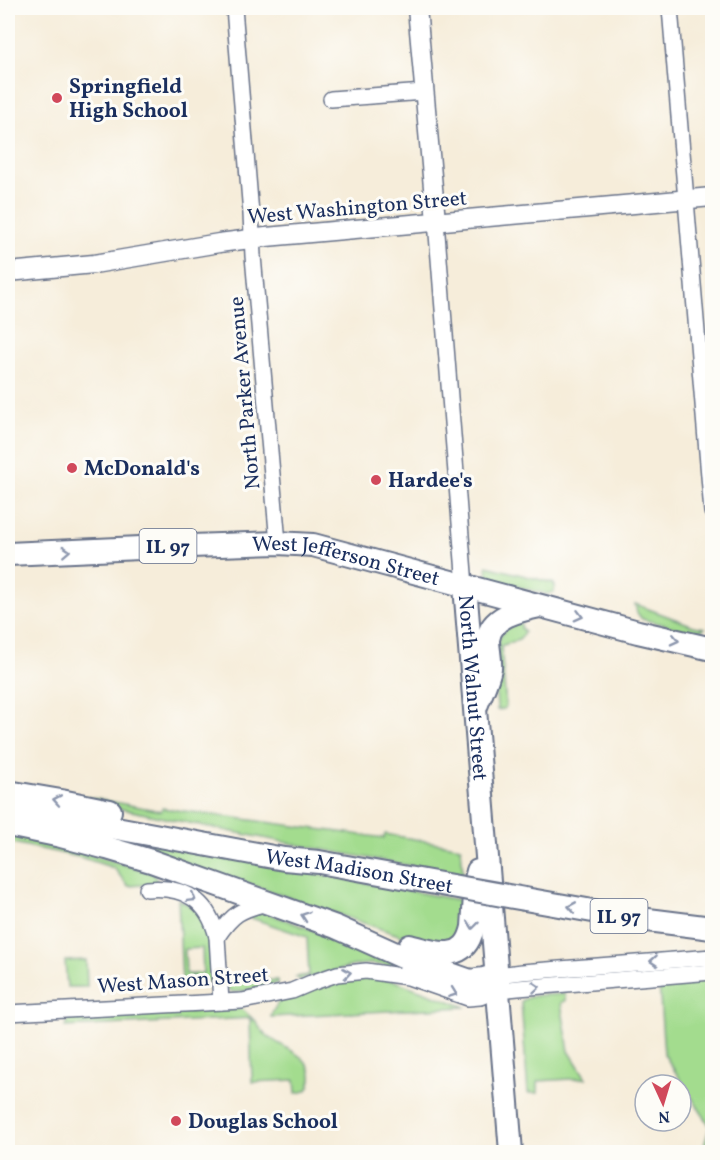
<svg xmlns="http://www.w3.org/2000/svg" width="720" height="1160" font-family="Vollkorn,serif">
<rect width="100%" height="100%" fill="#fdfcf7"/>
<filter id="ink" filterUnits="userSpaceOnUse"><feTurbulence type="fractalNoise" baseFrequency=".0167" numOctaves="2"/><feDisplacementMap in="SourceGraphic" scale="12" xChannelSelector="R" yChannelSelector="G"/><feConvolveMatrix kernelMatrix="1 2 1 2 8 2 1 2 1" color-interpolation-filters="sRGB"/></filter>
<filter id="wash" filterUnits="userSpaceOnUse"><feTurbulence type="fractalNoise" baseFrequency=".008" numOctaves="4" result="noise"/><feDisplacementMap in="SourceGraphic" scale="24" xChannelSelector="R" yChannelSelector="G"/><feGaussianBlur stdDeviation="1.35" result="paint"/><feColorMatrix in="noise" values="0 0 0 0 0 0 0 0 0 0 0 0 0 0 0 0 0 1.4 0 .05"/><feComposite in="paint" operator="in"/></filter>
<g filter="url(#wash)">
<rect width="100%" height="100%" fill="#f6edda"/>
<g fill="#a3dc8e" stroke="#5f8676" stroke-width="1.5">
<path d="M487,566L553,583L555,586L554,592L547,594L488,579Z"/>
<path d="M635,604L694,626L705,628L699,632H692L642,619L637,613Z"/>
<path d="M518,622L521,624V628L524,632C521,642 509,642 501,646L506,706L504,709L497,710C497,704 496,697 496,690C496,684 498,678 498,671C499,647 491,635 518,622Z"/>
<path d="M55,791L161,811L162,808L384,838L385,834L461,847L463,875C328,852 195,825 61,796Z"/>
<path d="M8,816L464,901L465,927L451,944L419,942L235,879L234,881Z"/>
<path d="M8,833L38,839L153,873L159,884L128,886L114,868L83,858L8,842Z"/>
<path d="M178,899C186,903 196,908 201,916C213,933 210,960 211,981L193,982V974L203,973L202,948L185,949L186,974H191V982H182Z"/>
<path d="M259,912L267,913L395,961L393,966L371,964L357,965L300,980L296,977L309,975L307,937L251,918L250,914Z"/>
<path d="M86,960L87,987H67L65,961Z"/>
<path d="M362,976L395,981L466,1007L271,1017V1015L279,1001L310,988Z"/>
<path d="M712,978V1152H702L710,1126L664,1054L659,983Z"/>
<path d="M278,980V983L261,988L236,992C229,992 227,988 225,982Z"/>
<path d="M565,994V1001L561,1003L569,1051L586,1078L538,1081V1093H528L521,1002C529,993 553,995 565,994Z"/>
<path d="M242,1009L252,1018L65,1027L69,1018Z"/>
<path d="M250,1020H255C259,1028 263,1033 270,1038C287,1050 318,1058 310,1084C308,1092 303,1092 296,1093L295,1080L252,1082Z"/>
</g>
</g>
<g filter="url(#ink)">
<g fill="none" stroke-linecap="round" stroke-linejoin="round">
<defs>
<g id="minor">
<path d="M234,8L251,214L253,256L278,543"/>
<path d="M670,8L712,512"/>
<path d="M331,99L424,92"/>
<path d="M436,221L465,586"/>
<path d="M147,889C183,886 208,899 217,937L221,1002"/>
<path d="M217,937C233,913 240,910 267,903"/>
<path d="M497,975L522,972L712,957"/>
<path d="M8,1013L242,1001L292,991L311,983L337,974L366,971L408,977L468,998L480,997L498,990L518,988L712,972"/>
</g>
<g id="tertiary">
<path d="M417,8L436,221"/>
<path d="M8,272L94,264L219,243L266,237L712,197"/>
</g>
<g id="primary">
<path id="s1" d="M8,554L162,547L278,543L313,545L638,632L712,649"/>
<path id="s2" d="M465,586L511,1152"/>
<path d="M477,704C481,693 488,680 490,668C491,659 488,649 488,640C490,616 520,610 539,606"/>
<path d="M8,792L61,801L110,811"/>
<path id="s3" d="M8,808L284,859L319,862L452,886"/>
<path d="M8,825L61,836L107,848L151,861L336,927L407,959L470,981L484,979L497,975"/>
<path d="M525,899L632,918L712,928"/>
<path d="M410,946C436,953 465,964 473,927L476,879L478,871"/>
</g>
</defs>
<use href="#minor" stroke="#687289" stroke-width="18"/>
<use href="#tertiary" stroke="#687289" stroke-width="21"/>
<use href="#primary" stroke="#687289" stroke-width="26"/>
<use href="#minor" stroke="#fff" stroke-width="15"/>
<use href="#tertiary" stroke="#fff" stroke-width="18"/>
<use href="#primary" stroke="#fff" stroke-width="22"/>
<defs>
<path id="primary-bridge" d="M452,886L525,899"/>
</defs>
<use href="#primary-bridge" stroke="#687289" stroke-width="26" stroke-linecap="butt"/>
<use href="#primary-bridge" stroke="#fff" stroke-width="22"/>
</g>
<defs><path id="oneway-chevron" d="M-2-3.5L2.5 0L-2 3.5" fill="none" stroke-width="1.6" stroke-linecap="round" stroke-linejoin="round" transform="scale(1.5)"/></defs>
<g stroke="#8d97ae">
<use href="#oneway-chevron" transform="translate(66 551) rotate(-3)"/>
<use href="#oneway-chevron" transform="translate(579 616) rotate(15)"/>
<use href="#oneway-chevron" transform="translate(675 640) rotate(13)"/>
<use href="#oneway-chevron" transform="translate(57 800) rotate(-170)"/>
<use href="#oneway-chevron" transform="translate(192 898) rotate(32)"/>
<use href="#oneway-chevron" transform="translate(572 907) rotate(-170)"/>
<use href="#oneway-chevron" transform="translate(305 916) rotate(-161)"/>
<use href="#oneway-chevron" transform="translate(473 925) rotate(97)"/>
<use href="#oneway-chevron" transform="translate(654 961) rotate(176)"/>
<use href="#oneway-chevron" transform="translate(347 973) rotate(-8)"/>
<use href="#oneway-chevron" transform="translate(536 987) rotate(-5)"/>
<use href="#oneway-chevron" transform="translate(453 993) rotate(20)"/>
</g>
</g>
<g fill="#d1495b" stroke="#fdfcf7" stroke-width="2">
<circle cx="57" cy="98" r="6"/>
<circle cx="72" cy="468" r="6"/>
<circle cx="376" cy="480" r="6"/>
<circle cx="176" cy="1121" r="6"/>
</g>
<g text-anchor="middle" stroke-width="6" stroke-linejoin="round" paint-order="stroke">
<g fill="#fdfcf7" stroke="#5f6c8c" stroke-width="1.5">
<rect x="139.5" y="529" width="57" height="34" rx="4.5"/>
<rect x="590.5" y="899" width="57" height="34" rx="4.5"/>
</g>
<g font-size="20" font-weight="bold" fill="#1b2f5e">
<text x="168" y="553">IL 97</text>
<text x="619" y="923">IL 97</text>
</g>
<g font-size="21" font-weight="bold" fill="#1b2f5e" stroke="#fdfcf7" text-anchor="start">
<text x="69" y="93">Springfield<tspan x="69" dy="24">High School</tspan></text>
<text x="84" y="475">McDonald's</text>
<text x="388" y="487">Hardee's</text>
<text x="188" y="1128">Douglas School</text>
</g>
<g font-size="21" fill="#1b2f5e" stroke="#fdfcf7">
<text transform="translate(357 207) rotate(-5)" y="7">West Washington Street</text>
<text transform="translate(244 393) rotate(-95)" y="7">North Parker Avenue</text>
<text dy="7" stroke="none"><textPath href="#s1" startOffset="340">West Jefferson Street</textPath></text>
<text dy="7" stroke="none"><textPath href="#s2" startOffset="102">North Walnut Street</textPath></text>
<text dy="7" stroke="none"><textPath href="#s3" startOffset="357">West Madison Street</textPath></text>
<text transform="translate(183 980) rotate(-4)" y="7">West Mason Street</text>
</g>
</g>
<rect width="720" height="1160" fill="none" stroke="#fdfcf7" stroke-width="30"/>
<g transform="translate(663 1103) rotate(176)"><circle r="28" fill="#fdfcf7" stroke="#a3aaba" stroke-width="1.5"/>
<path d="M0-4.5L10 22L0 15L-10 22Z" fill="#d1495b"/>
<text y="-9" font-size="16" font-weight="bold" text-anchor="middle" fill="#1b2f5e">N</text>
</g>
</svg>
